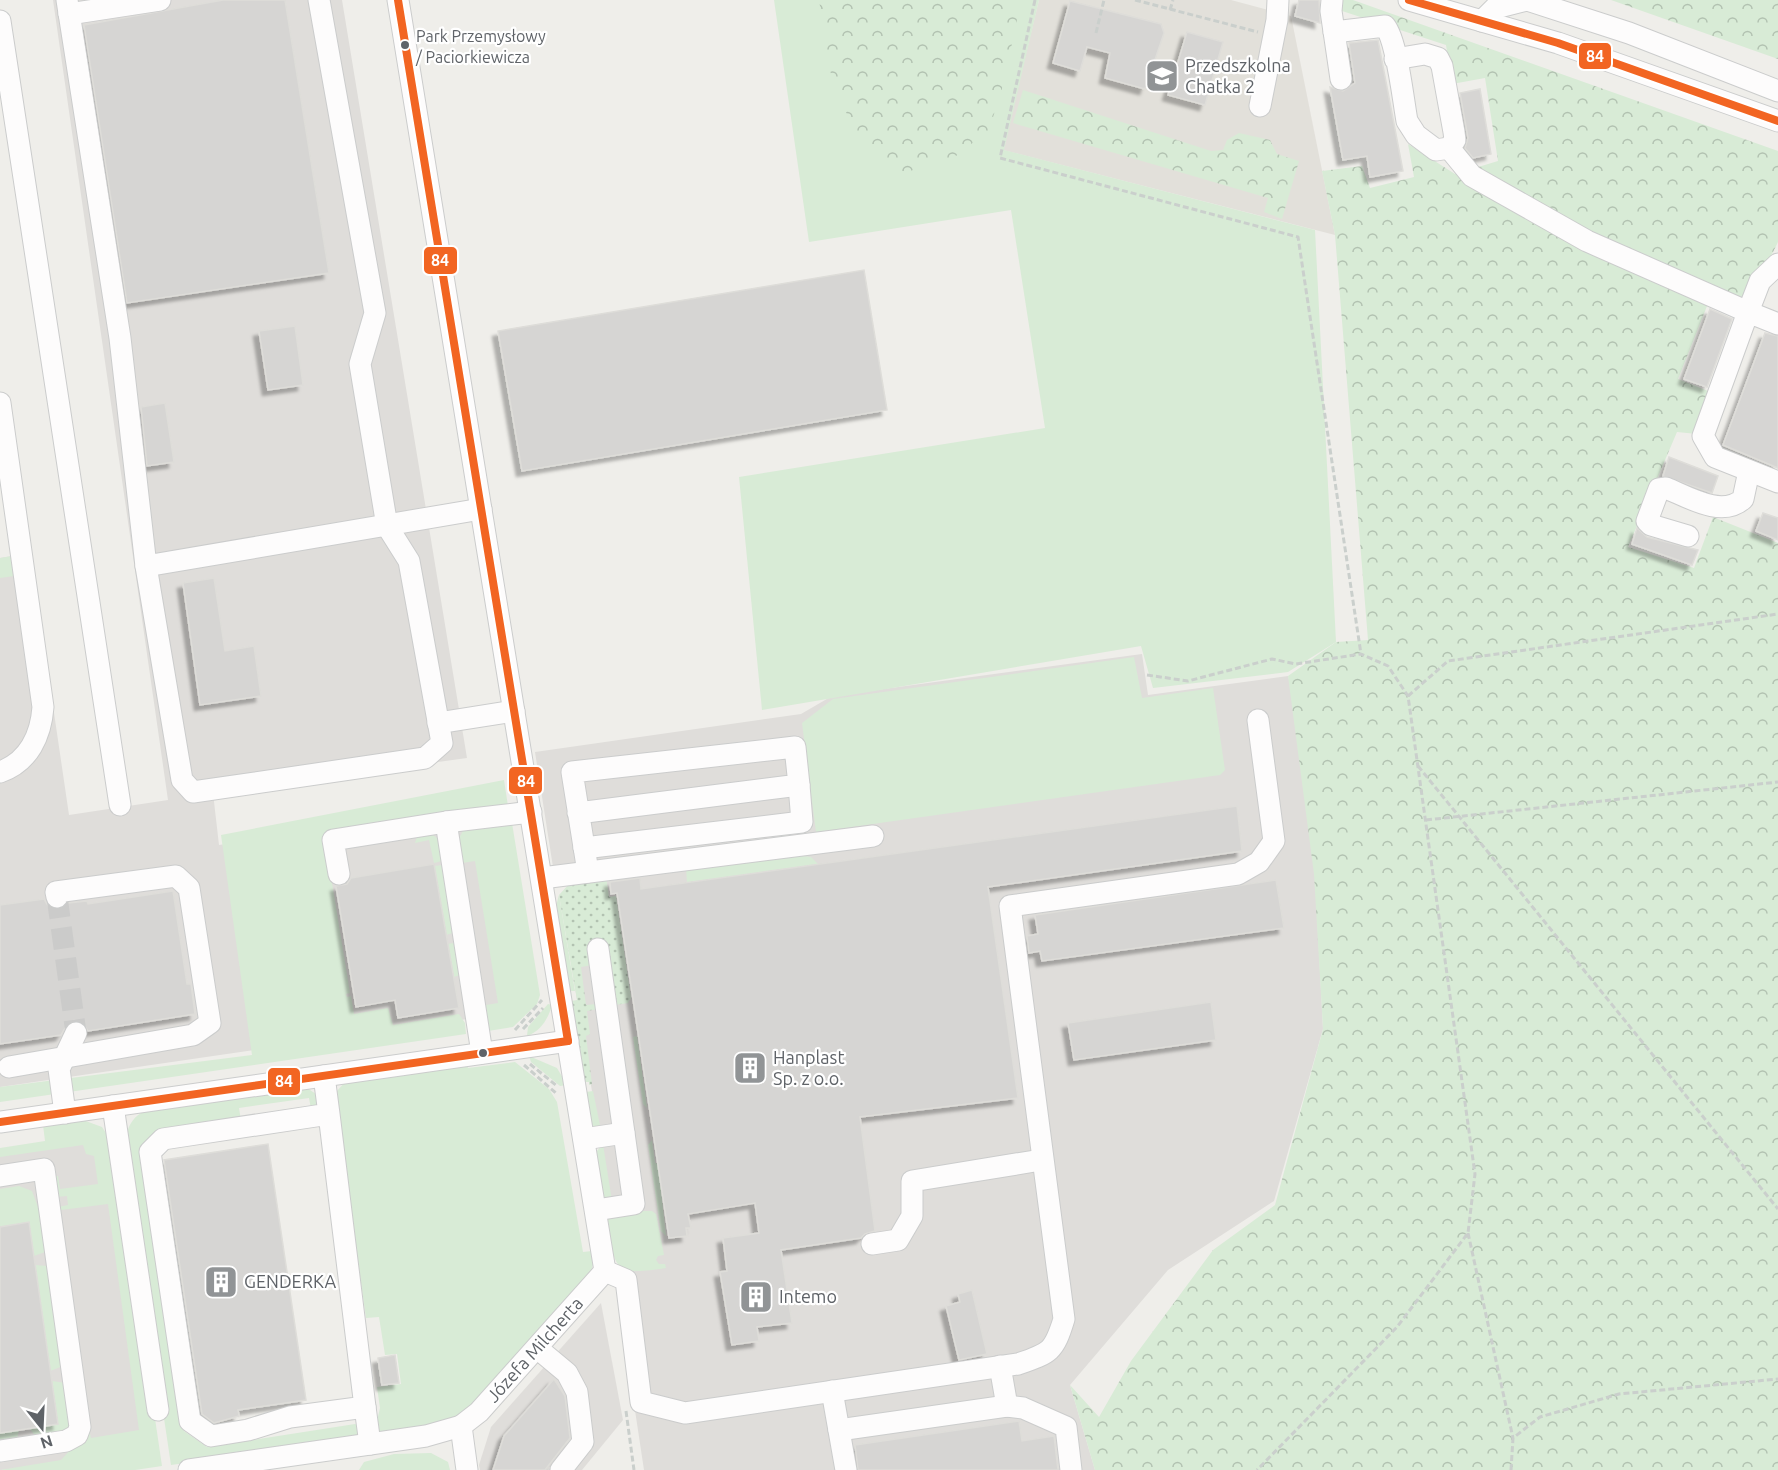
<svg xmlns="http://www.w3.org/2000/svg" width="1778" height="1470" font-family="Ubuntu,sans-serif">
<defs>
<pattern id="forest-crowns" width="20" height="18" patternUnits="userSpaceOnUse" patternTransform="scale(1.5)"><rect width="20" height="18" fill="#d8ebd6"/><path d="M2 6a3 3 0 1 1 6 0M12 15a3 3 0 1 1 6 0" fill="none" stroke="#b2c2b1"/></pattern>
<pattern id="garden-dots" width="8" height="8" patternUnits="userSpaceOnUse" patternTransform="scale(1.5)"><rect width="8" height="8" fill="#d8ebd6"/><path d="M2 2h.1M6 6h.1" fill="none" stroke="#b2c2b1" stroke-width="1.8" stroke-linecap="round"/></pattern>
<filter id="shadow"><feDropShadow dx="-5.5" dy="5.5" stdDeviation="1.5" flood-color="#0004"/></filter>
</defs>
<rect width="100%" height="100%" fill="#efeeea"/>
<g fill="#dfddda">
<path d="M53,0H342L467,758L213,793L219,845L392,818L474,795L508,999L495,1015L0,1087V558L12,556L53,706L69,815L168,800Z"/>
<path d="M1142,654L1148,695L1288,676L1309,760L1323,1029L1274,1201L1168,1270L1070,1385L1095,1470H644L628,1364L620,1262L560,896L577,883L553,867L535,752L801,714L832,696Z"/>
<path d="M84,1139L106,1155L147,1438L126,1460L0,1470V1151Z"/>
<path d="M601,1303L623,1420L582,1470H480L479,1465L491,1427Z"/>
</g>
<path fill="#e2e0da" d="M1039,0H1231L1291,16L1335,235L1003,150Z"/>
<g fill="#d8ebd6">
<path d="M774,0H1039L1004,150L1315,230L1336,642L1288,672L1153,688L1141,646L762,710L739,477L1045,428L1011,210L809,242Z"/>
<path d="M12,556L14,576L0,578V558Z"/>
<path d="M1134,657L1142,698L1213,688L1225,770L1220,775L816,832L802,723L833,699Z"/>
<path d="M504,780L508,806L324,834L350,993L346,994L347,997L351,996L354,1014L388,1008L393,1025L459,1014L465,1023L466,1034L0,1102V1087L252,1055L221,835Z"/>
<path d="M512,823L540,995L537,1004L513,1027L488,1031L486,1005L498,1003L475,861L462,863L458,840L464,829Z"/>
<path d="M430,833L440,840L446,860L434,863L429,840L415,843L417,836Z"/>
<path d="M796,855L811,857L818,864L687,883L686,867Z"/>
<path d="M443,865L453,933L446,935L434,866Z"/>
<path d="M559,895L575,991H569L556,906Z"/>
<path d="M454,943L460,975L454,977L447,944Z"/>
<path d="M548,1004L552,1005C548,1019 541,1031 527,1036L528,1027Z"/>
<path d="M637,1036L647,1108L643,1104L633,1037Z"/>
<path d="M529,1056L557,1068L567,1085L560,1086L531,1062Z"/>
<path d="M515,1062L549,1089L557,1102L583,1252L592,1251L565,1095H569L594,1261L591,1271L477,1404L450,1423L379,1432L376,1425L380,1408L377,1387L401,1384L397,1354L385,1355L379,1317L366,1318L341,1141L337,1091L345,1082L467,1064L468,1068Z"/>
<path d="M307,1088L316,1094L318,1104L315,1109H311L309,1098L239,1108L241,1120L143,1150L184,1431L207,1447L355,1424L357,1425L358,1435L353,1440L171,1465L124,1151C126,1133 128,1119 145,1111Z"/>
<path d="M593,1091L601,1130L591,1125L586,1092Z"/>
<path d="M83,1120L102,1127L115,1147L162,1466L135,1470H0L61,1460L71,1449L80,1445L89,1430L91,1438L139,1430L108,1204L61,1210L65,1245L63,1246L58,1207L68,1205L67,1196L56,1197L54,1176H58L60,1189L98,1184L94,1156L86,1154L83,1145L0,1157V1148L45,1141L43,1125Z"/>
<path d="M652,1140L655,1163L658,1164L666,1236L661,1231L648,1145Z"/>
<path d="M603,1144L612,1201L603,1200L596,1152Z"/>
<path d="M19,1186L32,1191L38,1207L43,1206L45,1252L34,1256L29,1222L0,1227V1189Z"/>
<path d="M642,1211H652L656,1214L664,1255L658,1256L656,1260L659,1264H665L666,1268C611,1277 615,1268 607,1218Z"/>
<path d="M35,1265L47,1266L63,1366L50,1371Z"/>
<path d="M52,1381L66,1383L70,1424L62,1434L36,1437L30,1429L58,1424Z"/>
<path d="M19,1430L17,1439L0,1444V1433Z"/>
<path d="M431,1453L448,1462L450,1470H359L364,1462L394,1454Z"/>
</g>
<g fill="url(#forest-crowns)">
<path d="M819,0H1021L1004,82L989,130L956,156L907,172L874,164L860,143L832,81Z"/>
<path d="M1342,0H1353L1778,151V242L1766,266L1757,300L1713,291L1678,379L1713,393L1697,434L1677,432L1628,547L1694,568L1713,517L1778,543V1470H1095L1070,1385L1099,1417L1131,1361L1213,1250L1275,1205L1323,1029L1314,874L1288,676L1336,642L1368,640L1335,235L1322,171L1362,166L1370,188L1414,177L1408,144L1455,174L1498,161L1485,78L1452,84L1446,45L1342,11Z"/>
<path d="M1611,0H1778V59Z"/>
<path d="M1023,90L1211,151L1223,150L1227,140L1239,133L1270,140L1277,154L1299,161L1282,219L1264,212L1268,198L1013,123Z"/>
</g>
<path fill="url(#garden-dots)" d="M606,876L609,897L616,896L631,998L628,1003L615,1005L593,965L581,967L586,1005L597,1004L598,1009L587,1011L590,1034L586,1036L592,1084L589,1085V1082H584L571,1001L577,1000L559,895L569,884Z"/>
<g fill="#d6d5d3" stroke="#deddd9" stroke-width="1.5" filter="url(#shadow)">
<path d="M223,0H285L329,273L127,303L84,25Z"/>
<path d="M1299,0H1319L1320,23L1295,16Z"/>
<path d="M1070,1L1161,24L1164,33L1145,89L1105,78L1110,53L1087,47L1080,71L1053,63Z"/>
<path d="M1187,32L1223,42L1205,105L1168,95Z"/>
<path d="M1378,40L1403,171L1370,177L1367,156L1343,160L1330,87L1343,91L1355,83L1349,43Z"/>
<path d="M1480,89L1491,154L1473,158L1465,148L1468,138L1460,93Z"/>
<path d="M864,270L887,410L522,471L498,331Z"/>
<path d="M1710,309L1732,319L1707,387L1684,379Z"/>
<path d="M295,326L303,385L268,390L259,331Z"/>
<path d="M1765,333L1778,336V468L1723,445Z"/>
<path d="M165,403L174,462L147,466L141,407Z"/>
<path d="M1669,457L1718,476L1712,493L1663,476Z"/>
<path d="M1763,513L1778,518V540L1756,531Z"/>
<path d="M1637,528L1647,537L1698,550L1692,565L1632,544Z"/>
<path d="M214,578L225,651L254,646L261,696L200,705L183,583Z"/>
<path d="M1237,806L1242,851L988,887L1018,1098L860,1117L875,1231L865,1234L861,1238L781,1250L792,1323L757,1327L759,1341L732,1345L720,1272L727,1271L723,1238L759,1233L755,1203L688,1214L691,1228H686L687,1236L669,1238L617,893L611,894L610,882L640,878L641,889Z"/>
<path d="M434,864L459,1008L398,1018L395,1000L356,1007L336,886L347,884L351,878Z"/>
<path d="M1276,880L1284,928L1042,961L1040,951L1029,953L1027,936L1038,934L1035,915Z"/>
<path d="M173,891L187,984H191L195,1014L88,1031L82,1022L74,1020L68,1023L61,1035L0,1044V905L44,899L48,906L59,910L68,903L87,901L88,904Z"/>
<path d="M1211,1002L1216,1040L1074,1060L1068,1023Z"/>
<path d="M268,1144L306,1400L238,1410L239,1416L214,1423L202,1414L164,1160Z"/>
<path d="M29,1222L58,1424L0,1433V1227Z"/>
<path d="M972,1290L987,1354L959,1360L946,1306L960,1302L958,1294Z"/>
<path d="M395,1355L399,1383L382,1385L378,1358Z"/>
<path d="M554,1379L565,1396L570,1438L545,1470H493L504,1436Z"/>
<path d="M1019,1421L1022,1441L1054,1436L1058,1470H858L855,1445Z"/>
</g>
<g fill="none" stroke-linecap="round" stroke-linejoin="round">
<path stroke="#cbcbca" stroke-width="21" stroke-dasharray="21 10" stroke-linecap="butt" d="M57,897L76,1033"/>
<defs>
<g id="minor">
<path d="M67,0L120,338L146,566L481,509"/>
<path d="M398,0L605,1271"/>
<path d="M1332,0L1331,11L1341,79"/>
<path d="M1409,0L1558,43L1778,121"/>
<path d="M69,14L160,0"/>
<path d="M0,21L120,805"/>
<path d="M1482,21L1495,8L1527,0L1629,33L1778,91"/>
<path d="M1334,32L1385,26C1397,41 1403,99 1407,121L1416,135L1436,150L1449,148L1455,140L1454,132L1442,66L1438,58L1425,54L1395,59"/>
<path d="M1260,106L1277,20L1278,0"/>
<path d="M1449,148L1472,176L1587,241L1748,312L1760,281L1778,264"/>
<path d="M1778,324L1748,312L1703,436L1715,457L1778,482"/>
<path d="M0,403L43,707C41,735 29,762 0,772"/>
<path d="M1688,536L1651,525L1647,521L1659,489L1666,488C1688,497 1722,518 1743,499L1749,471"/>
<path d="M146,566L182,780L193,792L425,758L442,743L409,561L387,526L360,364L375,313L319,0"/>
<path d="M438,723L514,711"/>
<path d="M578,813L799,785L795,747L572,772L588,872"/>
<path d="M446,822L482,1053"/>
<path d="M584,848L802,822L799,785"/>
<path d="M339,874L333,840L446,822L531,812"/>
<path d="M542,878L873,836"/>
<path d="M9,1067L193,1035L210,1023L189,888L176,876L56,892L57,897"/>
<path d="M324,1076L329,1114L163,1139L150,1152L190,1421L211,1436L248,1430L290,1417L365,1407L329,1114"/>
<path d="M113,1106L158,1410"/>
<path d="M65,1113L59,1069L76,1033"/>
<path d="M0,1122L568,1041"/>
<path d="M584,1139L624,1133"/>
<path d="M0,1176L44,1169L80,1427L77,1435L66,1441L0,1451"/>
<path d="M596,1210L634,1204L598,949"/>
<path d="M872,1244L898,1240L912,1216V1181L1041,1160"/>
<path d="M605,1271L626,1280L641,1402L685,1413L1018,1364C1050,1353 1054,1352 1064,1319L1010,906L1238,874L1259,862L1274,841L1258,720"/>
<path d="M537,1348L567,1373L577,1392L583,1442L561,1470"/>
<path d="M1000,1366L1007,1406L1023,1408L1066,1427L1071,1470"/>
<path d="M832,1391L846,1470"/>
<path d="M365,1407L370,1444"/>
<path d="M461,1426L467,1470"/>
<path d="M839,1430L1007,1406"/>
<path d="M189,1470L426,1436L461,1426L479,1412L605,1271"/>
</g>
</defs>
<use href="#minor" stroke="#cbcccc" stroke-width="23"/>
<g stroke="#cacfcc" stroke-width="3" stroke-dasharray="6 3" stroke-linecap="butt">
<path d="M1035,0L1000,158L1298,237L1361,654"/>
<path d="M1135,0L1258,32"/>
<path d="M1170,10L1173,0"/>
<path d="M1096,33L1104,0"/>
<path d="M1147,675L1188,681L1272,659L1296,664L1361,654L1388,666L1408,696L1475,1174L1468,1233L1397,1327L1257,1470"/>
<path d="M1408,696L1448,661L1778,614"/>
<path d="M1418,766L1778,1209"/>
<path d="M1426,820L1778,782"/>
<path d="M523,1029L543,1008"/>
<path d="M515,1030L542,1000"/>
<path d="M530,1064L557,1086"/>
<path d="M524,1065L557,1094"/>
<path d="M1468,1233L1513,1438"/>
<path d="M626,1411L634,1470"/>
<path d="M1511,1470L1513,1438L1540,1417L1619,1394L1778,1379"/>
</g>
<use href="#minor" stroke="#fdfcfc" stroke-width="21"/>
<defs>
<g id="bus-1">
<path d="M398,0L568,1041"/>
<path d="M1409,0L1558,43L1778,121"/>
<path d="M0,1122L568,1041"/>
</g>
</defs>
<use href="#bus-1" stroke="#fff" stroke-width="12"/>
<use href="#bus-1" stroke="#f26522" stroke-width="8"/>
</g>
<defs>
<symbol id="school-square" viewBox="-11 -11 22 22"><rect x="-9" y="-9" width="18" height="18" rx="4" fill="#919496" stroke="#fff"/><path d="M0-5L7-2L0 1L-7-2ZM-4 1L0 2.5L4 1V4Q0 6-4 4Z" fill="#fff"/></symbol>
<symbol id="building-square" viewBox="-11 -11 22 22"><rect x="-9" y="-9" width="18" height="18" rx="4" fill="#919496" stroke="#fff"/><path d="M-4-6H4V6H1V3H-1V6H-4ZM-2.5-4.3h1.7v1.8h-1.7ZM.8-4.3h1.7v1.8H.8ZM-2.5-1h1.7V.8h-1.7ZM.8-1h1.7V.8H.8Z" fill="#fff"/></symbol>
</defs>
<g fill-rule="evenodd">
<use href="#school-square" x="1143" y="57" width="38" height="38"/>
<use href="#building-square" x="731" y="1049" width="38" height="38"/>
<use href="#building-square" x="202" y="1263" width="38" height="38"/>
<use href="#building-square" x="737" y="1278" width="38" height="38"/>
</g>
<g fill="#5f6368" stroke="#fff" stroke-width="2">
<circle cx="405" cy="45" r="5"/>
<circle cx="483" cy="1053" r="5"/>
</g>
<g text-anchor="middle" stroke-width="4.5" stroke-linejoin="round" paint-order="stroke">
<g font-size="16" fill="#5f6368" stroke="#fff" text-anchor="start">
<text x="416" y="42">Park Przemysłowy<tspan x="416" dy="21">/ Paciorkiewicza</tspan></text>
</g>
<g font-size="18" fill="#5f6368" stroke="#fff" text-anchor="start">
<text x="1185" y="72">Przedszkolna<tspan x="1185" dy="21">Chatka 2</tspan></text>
<text x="773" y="1064">Hanplast<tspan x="773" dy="21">Sp. z o.o.</tspan></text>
<text x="244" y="1288">GENDERKA</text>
<text x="779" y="1303">Intemo</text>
</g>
<g font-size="18" fill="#5f6368" stroke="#fff">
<text transform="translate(535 1350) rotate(-48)" y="6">Józefa Milcherta</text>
</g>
</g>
<g stroke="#fff" stroke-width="2">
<rect x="1578" y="42" width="34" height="28" rx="6" fill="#f26522"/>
<rect x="423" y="246" width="35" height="29" rx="6" fill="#f26522"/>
<rect x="508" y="766" width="35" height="29" rx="6" fill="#f26522"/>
<rect x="267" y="1067" width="34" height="29" rx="6" fill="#f26522"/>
</g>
<g font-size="16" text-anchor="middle" font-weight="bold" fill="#fff">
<text x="1595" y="62">84</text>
<text x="440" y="266">84</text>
<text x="526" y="787">84</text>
<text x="284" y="1087">84</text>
</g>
<g transform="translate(42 1428) rotate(162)" stroke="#ffffff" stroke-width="4.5" paint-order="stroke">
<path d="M0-4.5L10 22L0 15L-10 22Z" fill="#5f6368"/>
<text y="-9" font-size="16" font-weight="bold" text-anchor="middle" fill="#5f6368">N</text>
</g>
</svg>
